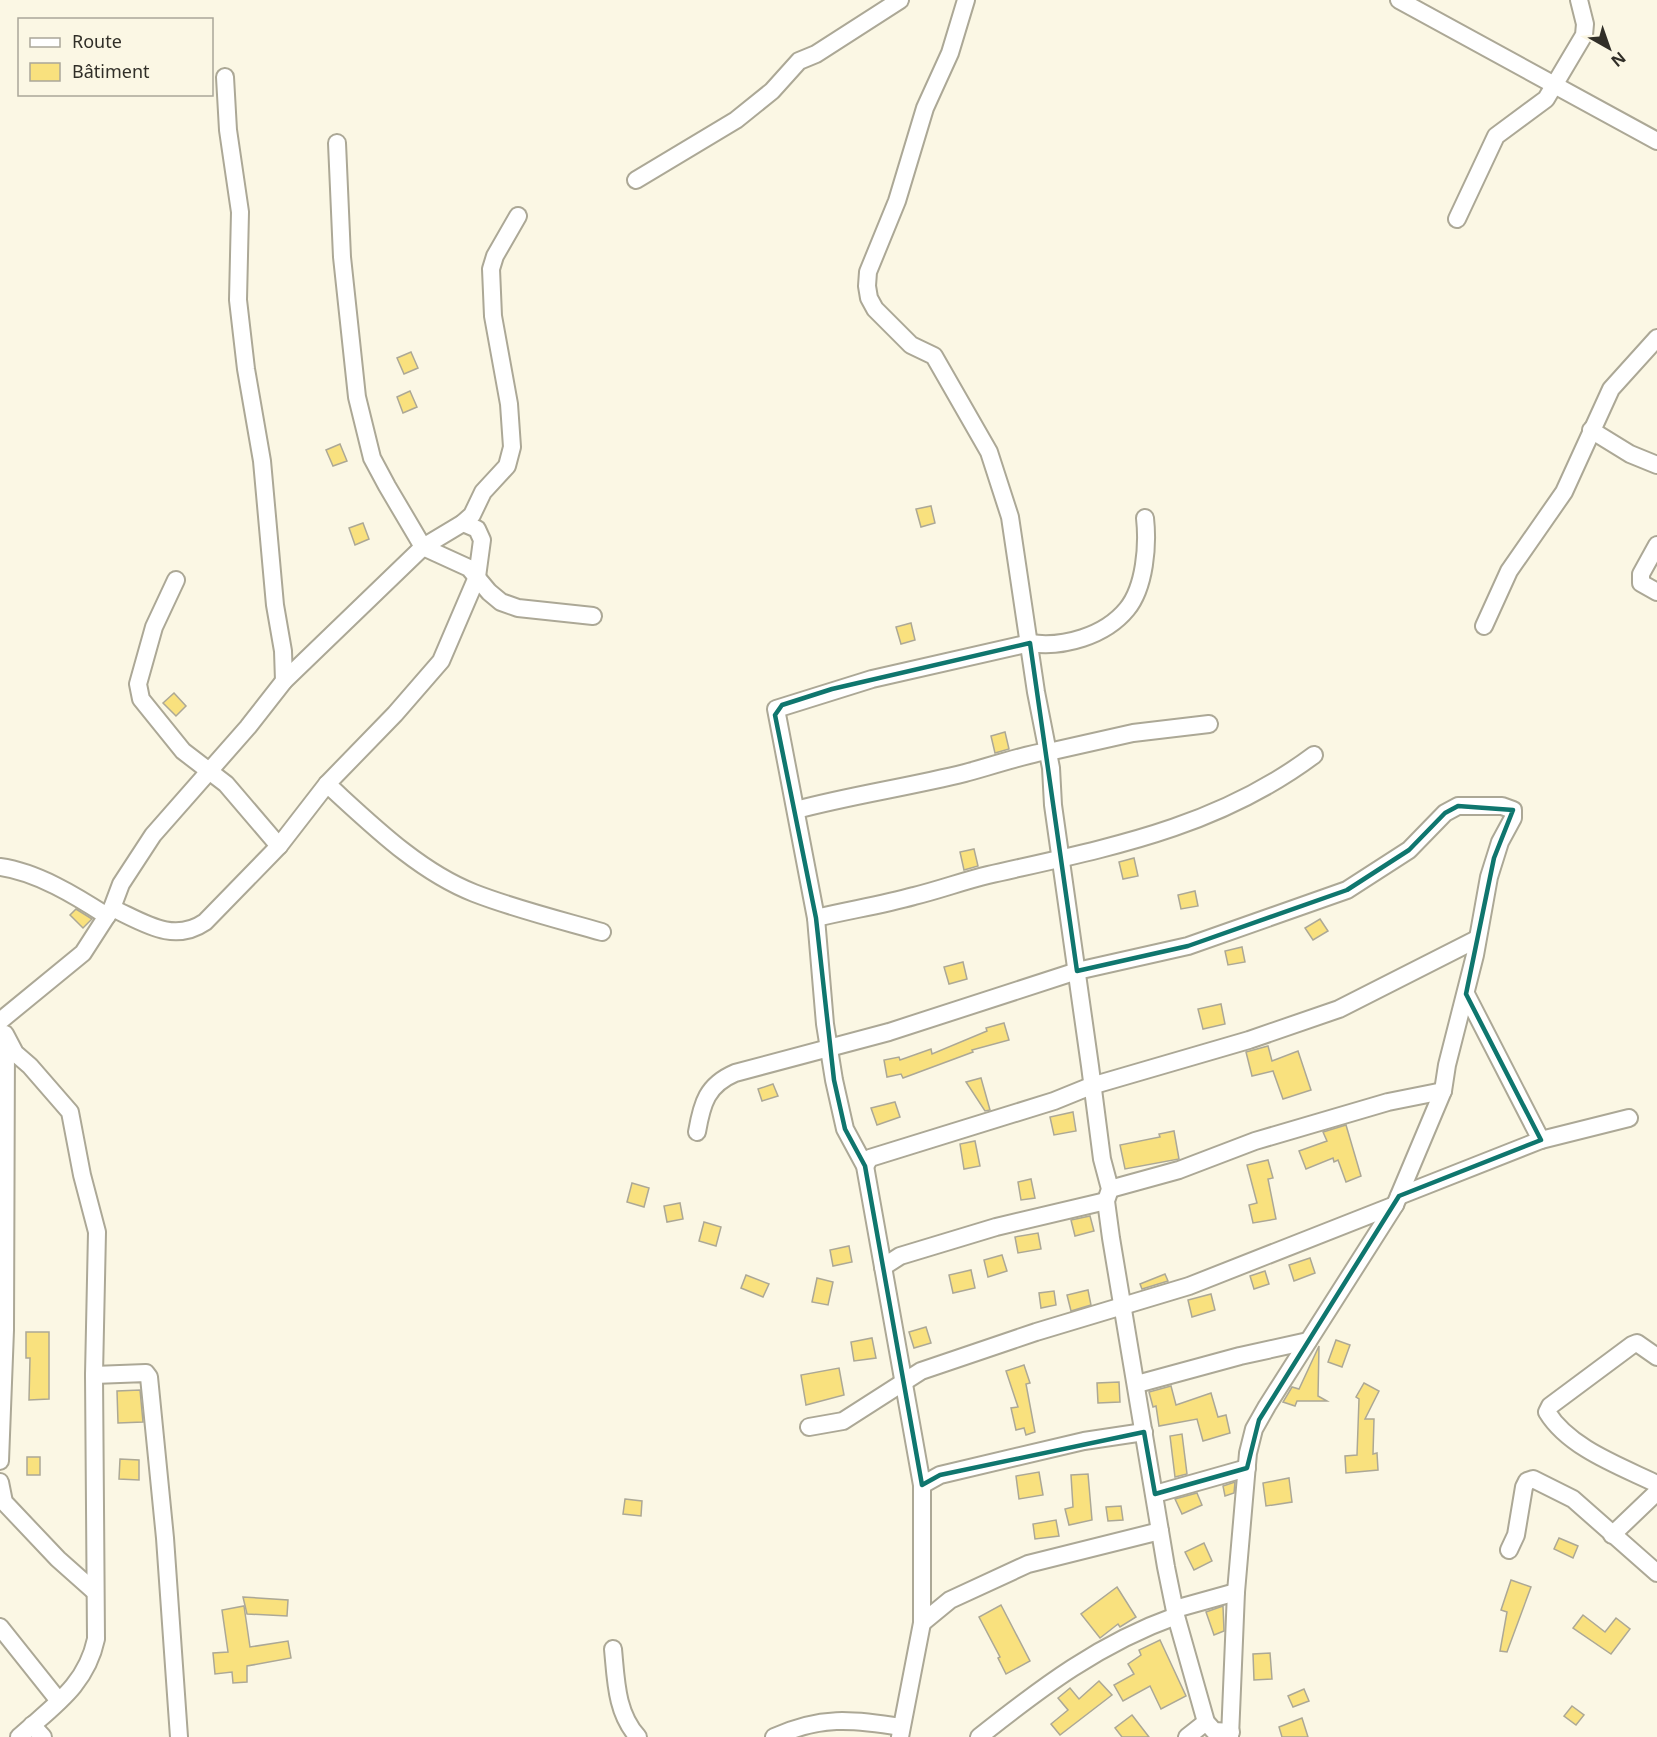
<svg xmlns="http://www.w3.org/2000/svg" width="1657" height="1737" font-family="'Noto Sans',sans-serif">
<rect width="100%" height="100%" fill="#fbf7e4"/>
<g fill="#f9e17e" stroke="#aca896" stroke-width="1.5">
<path d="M411,352L418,368L404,374L397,358Z"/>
<path d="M410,391L417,407L403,413L397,397Z"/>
<path d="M340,444L347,461L333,466L326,450Z"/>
<path d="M931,506L935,523L921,527L916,509Z"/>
<path d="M363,523L369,539L355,545L349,528Z"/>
<path d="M911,623L915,640L901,644L896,627Z"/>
<path d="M174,693L186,706L176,716L163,703Z"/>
<path d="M1005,732L1009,749L995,753L991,736Z"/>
<path d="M974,849L978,866L964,870L960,852Z"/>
<path d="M1134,858L1138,876L1123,879L1119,862Z"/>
<path d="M1195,891L1198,906L1181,909L1178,895Z"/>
<path d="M76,909L92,919L83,928L70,915Z"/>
<path d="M1320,919L1328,931L1313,940L1305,928Z"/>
<path d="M1242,947L1245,962L1228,965L1225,951Z"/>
<path d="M963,962L967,979L949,984L944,967Z"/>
<path d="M1221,1004L1225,1024L1203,1029L1198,1009Z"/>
<path d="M1004,1023L1009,1040L972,1050L973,1052L903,1078L901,1074L887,1077L884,1060L899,1057L900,1060L931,1049L932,1054L987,1031L986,1028Z"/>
<path d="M1268,1046L1272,1061L1298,1051L1311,1090L1283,1099L1273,1071L1252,1076L1246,1052Z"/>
<path d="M981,1078L990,1110L985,1111L966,1082Z"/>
<path d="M773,1084L778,1096L762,1101L758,1089Z"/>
<path d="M895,1102L900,1117L877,1125L871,1108Z"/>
<path d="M1073,1112L1076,1131L1054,1135L1050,1117Z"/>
<path d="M1346,1125L1361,1176L1346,1182L1338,1160L1334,1162L1333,1158L1306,1169L1299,1151L1327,1141L1323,1132Z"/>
<path d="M1174,1131L1179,1159L1125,1169L1120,1145L1160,1137L1159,1134Z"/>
<path d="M975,1141L980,1166L964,1169L960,1144Z"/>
<path d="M1268,1160L1273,1178L1268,1179L1276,1219L1253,1223L1249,1205L1257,1203L1247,1165Z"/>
<path d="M1031,1179L1035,1198L1021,1200L1018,1182Z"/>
<path d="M632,1183L649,1188L644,1207L627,1202Z"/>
<path d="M680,1203L683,1219L667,1222L664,1206Z"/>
<path d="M1090,1216L1094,1231L1075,1236L1071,1220Z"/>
<path d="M704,1222L721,1227L716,1246L699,1241Z"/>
<path d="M1038,1233L1041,1249L1018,1253L1015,1237Z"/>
<path d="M849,1246L852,1262L833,1266L830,1250Z"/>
<path d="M1002,1255L1007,1271L988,1277L984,1260Z"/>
<path d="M1310,1258L1315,1273L1294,1281L1289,1265Z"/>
<path d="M971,1270L975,1288L953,1293L949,1275Z"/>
<path d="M1265,1271L1269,1284L1254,1289L1250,1276Z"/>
<path d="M1165,1274L1168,1281L1142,1289L1140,1284Z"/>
<path d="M746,1275L769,1284L763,1297L741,1288Z"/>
<path d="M817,1278L833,1282L828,1305L812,1302Z"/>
<path d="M1088,1290L1091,1305L1071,1311L1067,1295Z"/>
<path d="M1054,1291L1056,1305L1041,1308L1039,1293Z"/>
<path d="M1211,1294L1215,1310L1192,1317L1188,1300Z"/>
<path d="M926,1327L931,1343L914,1348L909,1332Z"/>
<path d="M26,1332H49V1399L29,1400L30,1358H26Z"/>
<path d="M872,1338L876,1358L854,1361L851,1342Z"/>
<path d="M1336,1340L1350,1345L1342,1367L1328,1362Z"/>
<path d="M1319,1346L1318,1396L1327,1401H1297L1295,1406L1283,1402L1292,1387L1299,1389Z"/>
<path d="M1024,1365L1030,1383L1026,1384L1035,1432L1026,1435L1024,1428L1016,1430L1011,1408L1018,1407L1006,1371Z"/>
<path d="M839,1368L844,1395L806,1405L801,1375Z"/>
<path d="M1119,1382L1120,1402L1098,1403L1097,1383Z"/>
<path d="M1364,1383L1379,1391L1365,1419H1374L1373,1454L1377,1453L1378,1470L1346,1473L1345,1456L1357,1455L1359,1399L1356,1397Z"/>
<path d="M1171,1386L1176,1405L1211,1393L1218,1417L1226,1415L1230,1433L1203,1441L1197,1419L1159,1426L1156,1406L1153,1407L1149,1392Z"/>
<path d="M140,1390L143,1422L118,1423L117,1391Z"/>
<path d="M1182,1434L1187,1474L1175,1477L1170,1436Z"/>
<rect x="27" y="1457" width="13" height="18"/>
<path d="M120,1459L139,1460V1480L119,1479Z"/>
<path d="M1039,1472L1043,1495L1019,1499L1016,1476Z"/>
<path d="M1088,1474L1092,1520L1069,1525L1065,1509L1073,1507L1071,1475Z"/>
<path d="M1289,1478L1292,1502L1266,1506L1263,1483Z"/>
<path d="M1235,1482L1234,1493L1225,1496L1223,1486Z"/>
<path d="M1197,1493L1202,1505L1182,1514L1175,1499Z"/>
<path d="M625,1499L642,1501L641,1516L623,1514Z"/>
<path d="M1121,1506L1123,1520L1108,1521L1106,1507Z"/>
<path d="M1056,1520L1059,1536L1035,1539L1033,1524Z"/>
<path d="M1559,1538L1578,1546L1573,1558L1554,1549Z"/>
<path d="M1204,1543L1212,1561L1194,1570L1185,1552Z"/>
<path d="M1511,1580L1531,1587L1507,1652L1500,1651L1507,1612L1501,1610Z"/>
<path d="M1117,1587L1136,1617L1120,1627L1118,1624L1100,1638L1081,1614Z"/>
<path d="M243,1597L288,1600L287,1616L247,1614Z"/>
<path d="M1001,1605L1030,1661L1006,1674L998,1658L1000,1657L979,1617Z"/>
<path d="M244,1606L250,1647L288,1641L291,1658L247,1666V1682L233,1683L232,1672L215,1674L213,1653L228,1652L222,1610Z"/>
<path d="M1223,1606L1224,1631L1214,1635L1206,1612Z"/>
<path d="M1583,1615L1605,1632L1616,1618L1630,1629L1611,1654L1573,1628Z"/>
<path d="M1160,1640L1186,1696L1161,1709L1150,1686L1123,1701L1114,1685L1134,1674L1128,1664L1141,1655L1139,1650Z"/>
<path d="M1270,1653L1272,1679L1254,1680L1253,1654Z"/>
<path d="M1099,1681L1112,1695L1060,1735L1051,1724L1068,1710L1058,1698L1070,1688L1079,1699Z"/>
<path d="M1304,1689L1309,1701L1293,1707L1288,1696Z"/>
<path d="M1572,1706L1584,1715L1576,1725L1564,1716Z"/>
<path d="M1132,1715L1149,1737H1122L1115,1728Z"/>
<path d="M1302,1718L1308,1737H1282L1279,1727Z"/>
</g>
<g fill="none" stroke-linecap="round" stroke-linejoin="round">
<defs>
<g id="street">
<path d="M966,0L950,53L925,108L897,201L868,272L867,286L869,298L875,309L911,345L934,356L989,452L1010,517L1036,692L1051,768L1053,805L1090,1066L1102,1159L1110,1189L1106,1201L1111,1238L1166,1567L1176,1616L1206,1722L1214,1731L1231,1732"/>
<path d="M1399,0L1657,141"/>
<path d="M225,77L228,130L240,212L238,300L246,369L262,461L275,605L283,651L284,681"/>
<path d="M337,143L342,257L357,397L372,458L387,486L423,547L469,568L489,592L501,602L518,608L593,616"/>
<path d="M636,180L736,120L772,91L799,61L816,54L900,0"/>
<path d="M1457,219L1496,136L1546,99L1584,35L1585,24L1579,0"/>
<path d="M1591,430L1630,454L1657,465"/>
<path d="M1657,545L1641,574V583L1657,592"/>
<path d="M176,580L154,627L138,684L141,699L183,751L226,784L279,846"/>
<path d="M1484,626L1509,571L1564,492L1611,389L1657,338"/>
<path d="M327,784C371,824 418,871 474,893C515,909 560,920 602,932"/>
<path d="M796,810C852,795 909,787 965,773C981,769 1043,749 1053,751L1133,733L1209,724"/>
<path d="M0,867C37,872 76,896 107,916"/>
<path d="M112,908C143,922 173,944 205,922L279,846L327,784L395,714L441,661L477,577L482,540L477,529L463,523"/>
<path d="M816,918C849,910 882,905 914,896C939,890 963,881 988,875C1106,848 1215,829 1314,755"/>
<path d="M1466,994L1541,1140"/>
<path d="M0,1021L83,953L112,908L121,884L153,835L248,727L284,681L423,547L463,523L472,515L483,492L507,466L512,447L509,404L493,316L491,269L495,256L518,216"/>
<path d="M5,1034L15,1053L30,1066L70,1112L82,1175L97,1232L94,1375L96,1639C86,1686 53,1706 19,1737"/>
<path d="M697,1132C702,1103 707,1085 735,1073L889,1032L1077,971L1188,946L1347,890L1409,850L1445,813L1458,806H1502L1513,810V818L1500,842L1489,877L1475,955L1447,1065L1443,1091L1395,1205L1267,1406L1254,1429L1248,1453L1236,1592L1230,1737"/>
<path d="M865,1166L870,1158L1054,1101L1091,1086L1249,1040L1339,1009L1477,939"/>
<path d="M1110,1189L1179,1170L1255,1141L1388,1102L1443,1091"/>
<path d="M1399,1196L1541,1140L1629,1118"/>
<path d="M883,1267L900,1256L996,1227L1106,1201"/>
<path d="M1657,1357L1637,1343L1632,1345L1550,1406L1547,1412C1569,1448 1620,1466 1657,1484"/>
<path d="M94,1375L146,1373L149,1377L165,1538L179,1737"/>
<path d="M1137,1384L1240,1356L1308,1341"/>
<path d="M809,1427L843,1421L921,1371L1036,1332L1189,1286L1395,1205"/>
<path d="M0,1461L5,1330L6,1041"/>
<path d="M0,1482L4,1502L58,1559L94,1591"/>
<path d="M922,1485L940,1475L1084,1441L1144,1432"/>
<path d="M1155,1494L1247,1468"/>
<path d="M1612,1535L1657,1492"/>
<path d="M1509,1550L1516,1535L1524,1487L1527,1481L1533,1479L1573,1499L1657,1573"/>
<path d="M1175,1609L1236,1592"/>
<path d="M922,1623L950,1600L1028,1564L1160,1531"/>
<path d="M0,1627L59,1701"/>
<path d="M613,1649C616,1680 616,1713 638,1737"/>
<path d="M32,1725L43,1737"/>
<path d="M774,1737C820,1716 852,1719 901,1727"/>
<path d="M900,1737L922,1623V1485L865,1166L845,1129L834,1080L825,1024L816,918L776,709L872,679L1030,643C1063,648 1105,636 1127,609C1145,587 1148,545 1145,518"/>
<path d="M979,1737C1042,1687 1100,1643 1176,1616"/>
<path d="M1187,1737L1206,1722"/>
</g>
</defs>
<use href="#street" stroke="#aca896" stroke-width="20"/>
<use href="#street" stroke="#fff" stroke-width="16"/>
</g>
<path fill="none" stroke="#0f766e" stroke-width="4.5" stroke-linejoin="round" d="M1030,643L1077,971L1188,946L1347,890L1409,850L1445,813L1458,806L1513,810L1494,858L1466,994L1541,1140L1399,1196L1259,1420L1247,1468L1155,1494L1144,1432L940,1475L922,1485L865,1166L845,1129L834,1080L816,918L775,715L782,705L832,689Z"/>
<rect x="18" y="18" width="195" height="78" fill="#fbf7e4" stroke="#aaa799" stroke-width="1.5"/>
<rect x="30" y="38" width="30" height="9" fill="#ffffff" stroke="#aaa799" stroke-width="1.5"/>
<text x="72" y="48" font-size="18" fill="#312f28">Route</text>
<rect x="30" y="63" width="30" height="18" fill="#f9e17e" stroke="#aaa799" stroke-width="1.5"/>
<text x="72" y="78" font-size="18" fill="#312f28">Bâtiment</text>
<g transform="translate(1609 48) rotate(140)" stroke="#fbf7e4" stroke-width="4.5" paint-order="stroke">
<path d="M0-4.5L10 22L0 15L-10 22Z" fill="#312f28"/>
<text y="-9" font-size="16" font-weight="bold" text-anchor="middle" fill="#312f28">N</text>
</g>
</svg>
